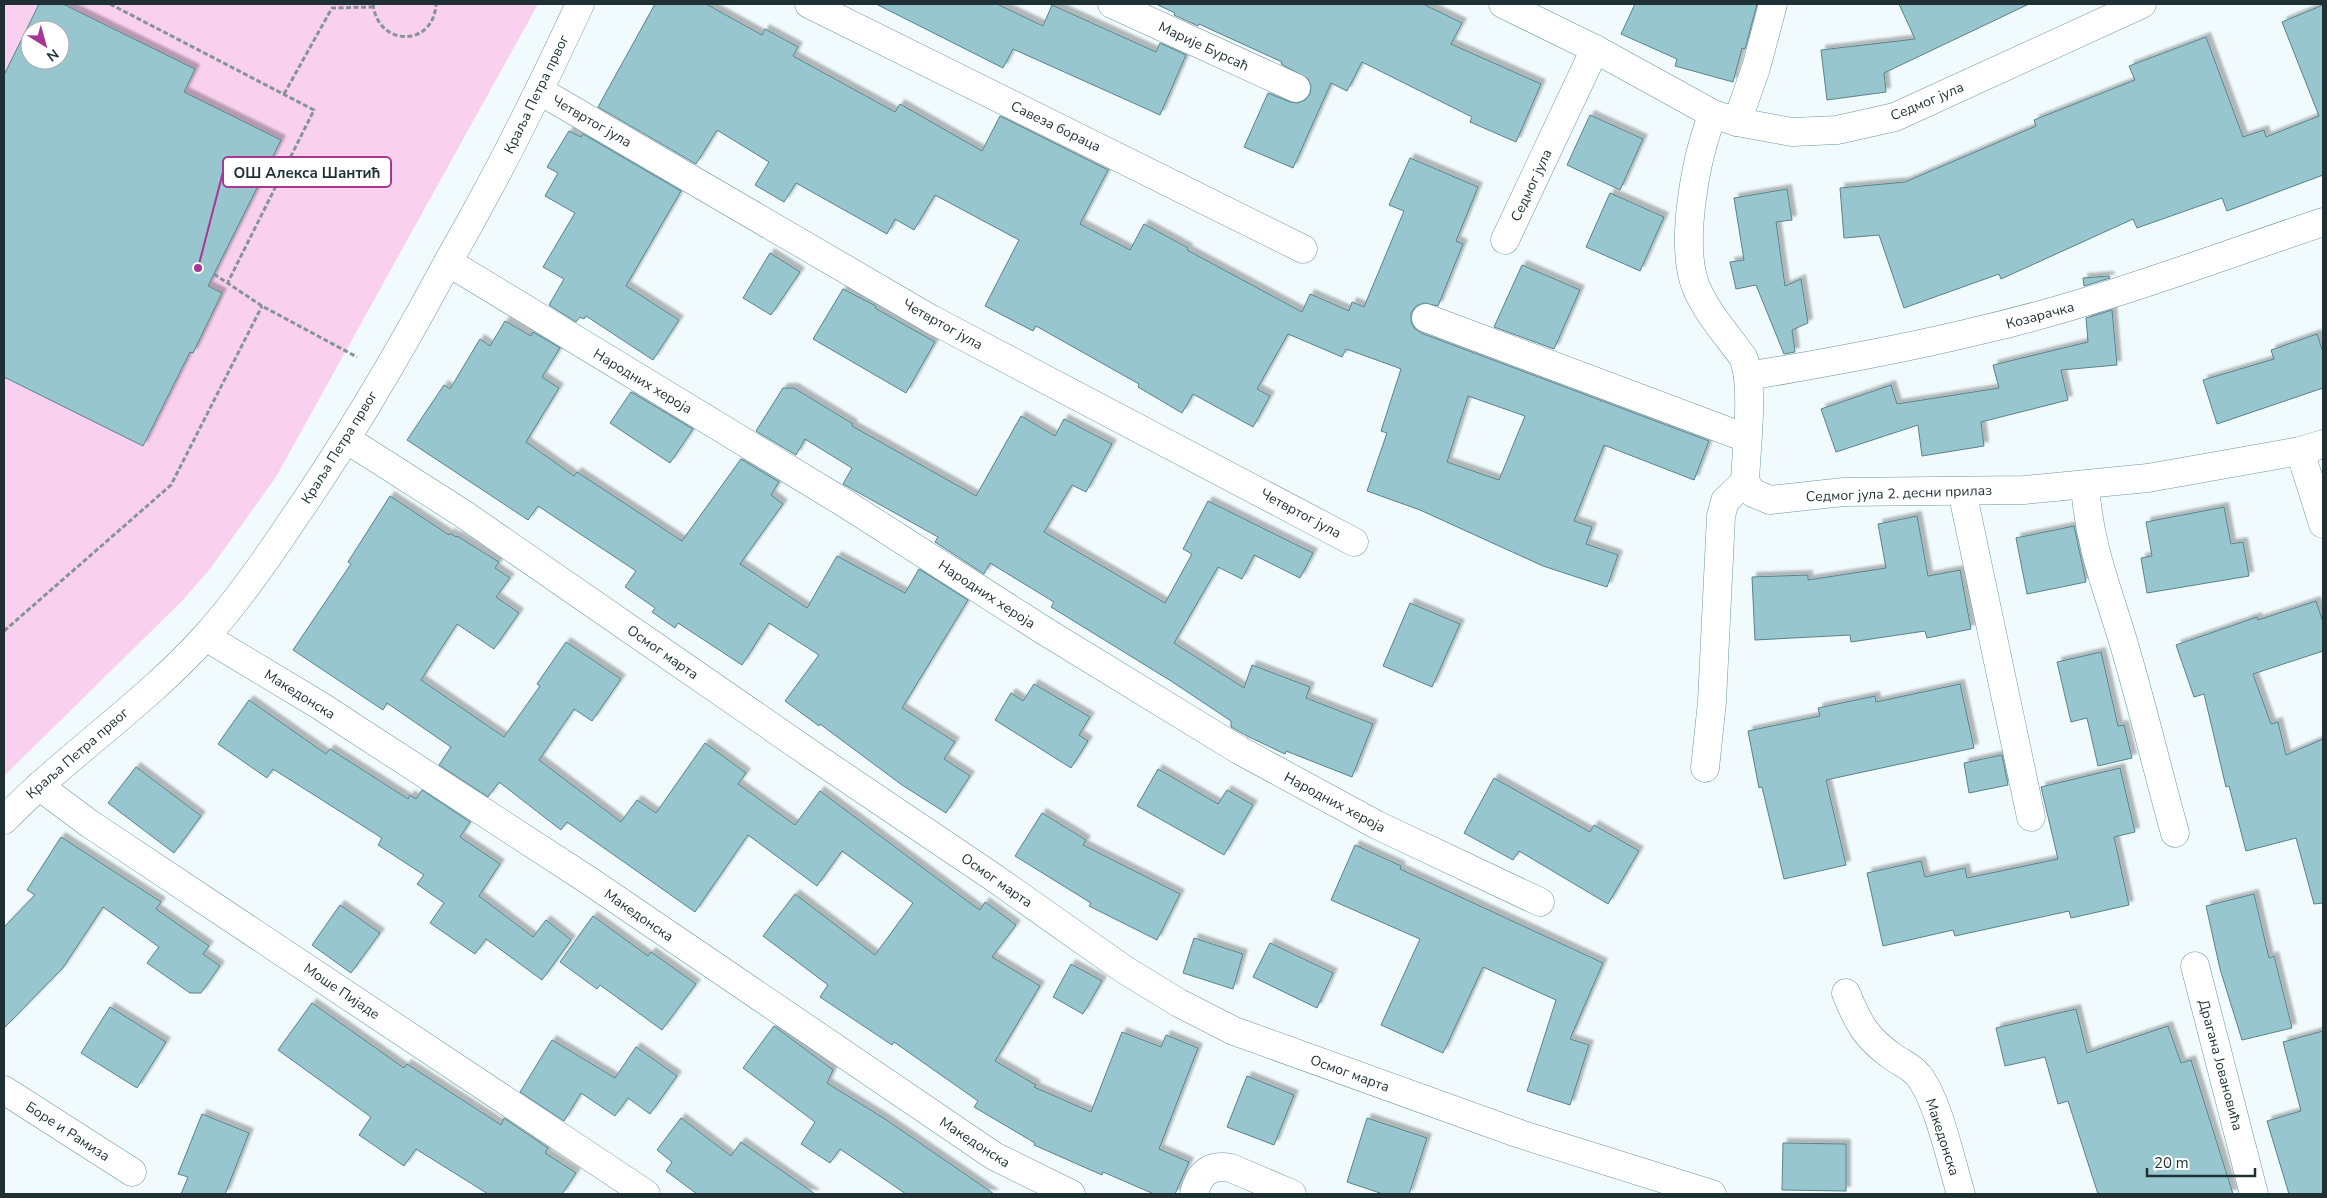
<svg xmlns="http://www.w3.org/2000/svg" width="2327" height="1198" font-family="'Nunito Sans',sans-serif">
<defs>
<filter id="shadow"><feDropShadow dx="4.5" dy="-4.5" stdDeviation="1" flood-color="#0004"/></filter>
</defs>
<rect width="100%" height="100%" fill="#f1fafc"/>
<path fill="#f9d1ef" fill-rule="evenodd" d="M4,4H538L276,477L210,569L181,602L4,776ZM30,30H60V60H30Z"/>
<g fill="#98c6cf" stroke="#57838b" fill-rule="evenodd" filter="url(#shadow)">
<path d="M39,4H63L195,69L184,92L281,140L208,286L222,293L193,353L190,352L143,446L4,377V75ZM30,30H60V60H30Z"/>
<path d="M655,4H706L762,35L765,29L798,47L793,56L895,112L900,104L982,151L1000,116L1108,170L1080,224L1130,250L1144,224L1188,248L1187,250L1302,312L1310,294L1349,311L1352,302L1364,307L1404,211L1389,205L1410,158L1478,187L1456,241L1463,244L1438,306L1424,303L1416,306L1411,313V321L1414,328L1421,333L1709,441L1694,480L1604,445L1574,521L1592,527L1586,544L1618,555L1607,587L1543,566L1420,510L1367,491L1387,433L1381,431L1401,369L1396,367L1346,349L1342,357L1288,334L1257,389L1270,396L1253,427L1193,394L1182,413L1138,387L1139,384L1036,326L1033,331L985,306L1019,240L935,195L914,230L895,219L887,234L796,183L784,202L755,185L769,162L717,130L696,164L598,107ZM1468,396L1525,416L1499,480L1447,462Z"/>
<path d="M876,4H997L1043,26L1052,5L1156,52L1160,43L1186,55L1160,115L1013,49L1003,68Z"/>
<path d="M1156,4H1423L1462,23L1451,44L1541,84L1516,142L1470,122L1472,117L1362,62L1347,91L1331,83L1293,168L1244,147L1268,93L1290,102L1298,103L1305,100L1310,94L1311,86L1308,79L1281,64L1282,62L1199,24L1198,26L1174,15L1175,13Z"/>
<path d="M1635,4H1757L1745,49L1742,48L1733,82L1675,66L1677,59L1621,34Z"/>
<path d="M1899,4H2029L1884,73L1886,92L1827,100L1821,50L1915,39Z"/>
<path d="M2323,5V175L2227,211L2222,198L2137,228L2133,219L2001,279L1999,274L1904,308L1879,235L1844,238L1840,188L1905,182L2036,126L2034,120L2135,80L2129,66L2206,37L2243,137L2264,130L2266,137L2319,116L2282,22Z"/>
<path d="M1590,115L1643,139L1620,190L1567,165Z"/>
<path d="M569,131L581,137L583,134L681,191L626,286L679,320L653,360L586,316L584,319L580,317L576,322L549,305L564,279L543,267L575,213L545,196L558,173L547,167Z"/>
<path d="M1787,189L1792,220L1776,222L1785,286L1801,279L1808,323L1792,330L1795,352L1784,354L1756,285L1736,289L1730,262L1744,260L1734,198Z"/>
<path d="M1610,193L1664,217L1640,271L1586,247Z"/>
<path d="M770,253L800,272L771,315L743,298Z"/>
<path d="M1522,265L1580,290L1554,349L1494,327Z"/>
<path d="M2109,276L2110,278L2084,286L2083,278Z"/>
<path d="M843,289L876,306L875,308L935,342L906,393L813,339Z"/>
<path d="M2112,310L2117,365L2061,370L2068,400L1981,422L1984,446L1922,456L1918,425L1836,452L1821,409L1891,385L1897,404L1999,388L1993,365L2088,342L2086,318Z"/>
<path d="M505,321L531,336L533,332L560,348L542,377L559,388L526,442L574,476L577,472L682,541L741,459L779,482L771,495L783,504L740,564L807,608L837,556L905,593L919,569L968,600L902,708L955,742L944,759L970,776L946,813L902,785L820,724L819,726L785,701L819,655L769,623L742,665L678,623L675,628L652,612L655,608L625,587L636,571L538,506L528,520L407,440L444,385L450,389L480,339L490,346Z"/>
<path d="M2317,334L2323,352V388L2217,424L2203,380L2274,359L2271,350Z"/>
<path d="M783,388H794L853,424L852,426L976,496L1021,416L1055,436L1064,419L1112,444L1086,492L1072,485L1044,532L1165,603L1192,554L1183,549L1208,501L1313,553L1300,578L1254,555L1242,579L1218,567L1174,643L1244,688L1252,665L1310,687L1306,698L1373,724L1352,777L1286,751L1285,754L1247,736L1231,727V721L1171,681L1051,607L1054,602L990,563L984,574L935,542L938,537L843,484L852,468L805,439L796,455L759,433L756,431Z"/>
<path d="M631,392L693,429L670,463L610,423Z"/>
<path d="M390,496L449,535L450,533L456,537L457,536L499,562L495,568L510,578L496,597L519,613L494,649L457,624L421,680L504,737L540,686L537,684L566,642L621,679L592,721L574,709L539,760L621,822L637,800L656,813L705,743L746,773L738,784L795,825L820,791L974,906L980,910L985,902L1016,925L992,957L1040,986L995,1061L1036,1085L1034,1087L1091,1112L1122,1032L1161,1047L1166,1035L1198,1048L1159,1149L1189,1162L1175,1194H1154L1103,1172L1102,1175L1034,1145L1035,1143L974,1107L978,1101L894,1042L892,1045L820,997L828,985L763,936L795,894L875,955L913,903L842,851L817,886L748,835L695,912L567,822L561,830L499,782L488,797L439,765L451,747L387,703L383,710L293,650L351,564L348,562Z"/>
<path d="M2224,507L2231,544L2243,542L2249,576L2147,593L2141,558L2152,556L2146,522Z"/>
<path d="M1917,516L1928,576L1960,570L1971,629L1927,638L1925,631L1851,642L1850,635L1755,640L1752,577L1808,575V580L1886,568L1878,524Z"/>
<path d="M2074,526L2086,582L2027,594L2016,538Z"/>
<path d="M2316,601L2323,622V651L2253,674L2271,724L2278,722L2286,755L2323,739V903L2314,904L2296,838L2246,851L2229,786L2226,787L2204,694L2194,697L2176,645L2257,617L2258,620Z"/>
<path d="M1410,603L1460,624L1432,687L1383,666Z"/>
<path d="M2101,652L2118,726L2124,725L2132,758L2098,766L2087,718L2071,722L2057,662Z"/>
<path d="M1034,684L1090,717L1079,735L1088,741L1071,768L995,720L1011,693L1023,701Z"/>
<path d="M1960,684L1974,748L1826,780L1846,865L1784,879L1762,787L1759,788L1748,731L1820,716L1818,708L1875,696L1876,702Z"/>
<path d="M249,700L326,754L330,749L408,799L410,795L416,799L422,790L470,822L460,837L500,864L479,896L533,937L546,920L571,940L542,980L486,939L475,954L430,923L444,903L417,884L424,875L378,845L382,838L273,769L267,778L218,744Z"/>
<path d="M2002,755L2008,785L1969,793L1964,763Z"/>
<path d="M136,767L201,816L174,853L108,803Z"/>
<path d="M2120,768L2135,832L2114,837L2129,905L2071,918L2069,911L1955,936L1953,930L1883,946L1867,873L1921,861L1925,877L1965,868L1967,878L2058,859L2041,787Z"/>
<path d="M1158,769L1218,804L1227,790L1253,805L1224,855L1137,806Z"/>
<path d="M1494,778L1590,832L1594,825L1639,851L1608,904L1519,851L1513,860L1464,833Z"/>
<path d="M1042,813L1086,840L1083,845L1180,894L1157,940L1089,906L1091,903L1015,856Z"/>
<path d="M61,837L161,902L156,909L209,946L203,954L220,966L201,993H190L147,963L159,947L103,907L62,969L4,1028V927L35,895L27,890Z"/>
<path d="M1355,845L1401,866L1400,869L1603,963L1570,1039L1589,1045L1570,1105L1527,1091L1556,1000L1483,967L1443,1053L1381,1025L1420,939L1331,900Z"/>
<path d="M2254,894L2269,958L2274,956L2292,1028L2242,1040L2220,969L2206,906Z"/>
<path d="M340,905L380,933L351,973L312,945Z"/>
<path d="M593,916L648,956L651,952L696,984L662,1030L600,985L597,989L560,962Z"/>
<path d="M1194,938L1243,954L1233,989L1183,973Z"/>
<path d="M1270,943L1333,973L1317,1008L1253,977Z"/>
<path d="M1071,964L1102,981L1083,1014L1053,997Z"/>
<path d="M312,1003L404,1068L407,1064L501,1125L504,1118L548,1148L545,1153L576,1173L562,1194H488L416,1149L404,1166L359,1135L371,1117L278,1050Z"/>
<path d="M110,1007L166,1042L137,1088L81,1053Z"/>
<path d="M2076,1009L2087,1053L2168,1026L2181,1063L2191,1060L2233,1194H2098L2068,1101L2058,1104L2045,1057L2005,1066L1996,1028Z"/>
<path d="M774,1026L833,1070L827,1083L885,1119L994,1194H906L840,1149L830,1163L801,1144L815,1122L743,1068Z"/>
<path d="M2323,1031V1194H2289L2267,1121L2301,1111L2283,1042Z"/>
<path d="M552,1040L615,1078L636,1047L677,1076L650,1114L628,1098L615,1116L581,1093L564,1121L520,1092Z"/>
<path d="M1247,1076L1294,1095L1274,1145L1227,1127Z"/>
<path d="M202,1114L249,1133L225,1194H181L188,1177L178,1174Z"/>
<path d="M681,1118L731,1156L741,1142L815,1194H697L666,1171L672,1162L657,1150Z"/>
<path d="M1367,1118L1427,1138L1409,1194H1383L1347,1182Z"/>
<path d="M1783,1143L1846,1144V1191L1782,1190Z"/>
</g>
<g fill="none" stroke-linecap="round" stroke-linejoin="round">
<defs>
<g id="minor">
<path d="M809,4L1303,249"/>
<path d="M1112,4L1296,88"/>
<path d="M1503,4L1595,49L1713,114L1737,122L1792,132L1837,130L1895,117L2142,4"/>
<path d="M540,91L931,319L1354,542"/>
<path d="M1713,114C1696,156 1679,244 1696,287C1707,313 1727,335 1743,357C1755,385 1746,450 1745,482L1753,493L1770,500L1844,492L2024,490L2148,478L2300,451L2323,444"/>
<path d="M1737,122L1756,68L1773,4"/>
<path d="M1505,240L1595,49"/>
<path d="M448,262L846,504L1043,630L1239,750L1377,825L1540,902"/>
<path d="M1426,318L1746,438"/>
<path d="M1748,376C1826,363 1904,349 1981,330C2098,303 2210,260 2323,222"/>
<path d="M346,439L462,513L815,757L993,877L1125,970L1179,1003L1234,1031L1520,1134L1712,1194"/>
<path d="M2300,451L2323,524"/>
<path d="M2085,485C2089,544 2106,585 2123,641C2142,704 2157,769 2175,833"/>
<path d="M1962,491L2031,817"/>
<path d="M206,637L319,705L588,880L994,1156L1071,1194"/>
<path d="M1705,768L1712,702L1721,516L1725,501L1745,482"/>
<path d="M39,786L90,824L646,1194"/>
<path d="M4,820C67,755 145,704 206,636C239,599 267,559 294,518C348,440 396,358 441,275C453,252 466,231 478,208C515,141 548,73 580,4"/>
<path d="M2195,966L2254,1194"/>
<path d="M1846,993C1858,1023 1866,1038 1893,1057C1901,1063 1911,1066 1918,1075C1938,1099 1951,1162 1961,1194"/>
<path d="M4,1090L132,1172"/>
<path d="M1194,1194C1199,1174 1209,1164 1231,1168L1292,1194"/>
</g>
</defs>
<use href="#minor" stroke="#6b98a0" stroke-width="29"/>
<g stroke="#869497" stroke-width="3" stroke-dasharray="5 2.5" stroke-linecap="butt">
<path d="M110,4L314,110L228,282"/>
<path d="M373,4C378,48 434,47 436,4"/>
<path d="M284,94L332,8L373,7"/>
<path d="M214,274L262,306L357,357"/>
<path d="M4,631L171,485L262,306"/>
</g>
<use href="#minor" stroke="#fff" stroke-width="28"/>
</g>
<g text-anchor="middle" stroke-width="4" stroke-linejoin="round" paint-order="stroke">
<g font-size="14" fill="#1e3034" stroke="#fff">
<text transform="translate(1204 46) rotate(25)" y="5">Марије Бурсаћ</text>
<text transform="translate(536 94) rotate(-64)" y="5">Краља Петра првог</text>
<text transform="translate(1927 101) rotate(-23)" y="5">Седмог јула</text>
<text transform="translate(592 121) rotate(30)" y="5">Четвртог јула</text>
<text transform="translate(1056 126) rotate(26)" y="5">Савеза бораца</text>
<text transform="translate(1531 185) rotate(-65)" y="5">Седмог јула</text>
<text transform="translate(2040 315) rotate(-15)" y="5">Козарачка</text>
<text transform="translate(943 324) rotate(29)" y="5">Четвртог јула</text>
<text transform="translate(643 381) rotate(31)" y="5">Народних хероја</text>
<text transform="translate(339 447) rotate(-58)" y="5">Краља Петра првог</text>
<text transform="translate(1899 493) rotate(-2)" y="5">Седмог јула 2. десни прилаз</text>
<text transform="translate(1301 513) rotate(28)" y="5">Четвртог јула</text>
<text transform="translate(987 594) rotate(33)" y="5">Народних хероја</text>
<text transform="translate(663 652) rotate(35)" y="5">Осмог марта</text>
<text transform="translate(300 694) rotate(32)" y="5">Македонска</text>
<text transform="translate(77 753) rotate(-41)" y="5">Краља Петра првог</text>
<text transform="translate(1335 802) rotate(28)" y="5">Народних хероја</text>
<text transform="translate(997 880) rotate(35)" y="5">Осмог марта</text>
<text transform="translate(639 915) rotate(35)" y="5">Македонска</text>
<text transform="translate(342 991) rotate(34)" y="5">Моше Пијаде</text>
<text transform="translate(2221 1065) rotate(75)" y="5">Драгана Јовановића</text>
<text transform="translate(1350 1073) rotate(20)" y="5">Осмог марта</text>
<text transform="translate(68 1131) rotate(33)" y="5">Боре и Рамиза</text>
<text transform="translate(1943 1137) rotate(72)" y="5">Македонска</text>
<text transform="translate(975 1142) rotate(33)" y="5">Македонска</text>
</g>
</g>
<path fill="none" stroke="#a73793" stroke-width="2" d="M198 268L223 172"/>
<circle fill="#a73793" stroke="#fff" stroke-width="2" cx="198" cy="268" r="5"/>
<rect fill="#fff" stroke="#a73793" stroke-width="2" x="223" y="157" width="168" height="30" rx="5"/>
<g font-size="15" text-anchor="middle" font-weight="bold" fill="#1e3034">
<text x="307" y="178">ОШ Алекса Шантић</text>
</g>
<rect width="2327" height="1198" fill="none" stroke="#1e3034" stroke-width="10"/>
<g transform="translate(45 45) rotate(143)"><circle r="24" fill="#ffffff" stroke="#a5acae"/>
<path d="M0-4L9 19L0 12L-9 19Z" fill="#a73793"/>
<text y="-8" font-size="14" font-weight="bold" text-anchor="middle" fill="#1e3034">N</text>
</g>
<path d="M2147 1168v8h108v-8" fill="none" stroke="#1e3034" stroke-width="2.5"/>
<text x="2154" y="1168" font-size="15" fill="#1e3034" stroke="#ffffff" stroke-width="4" paint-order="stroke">20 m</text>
</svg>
